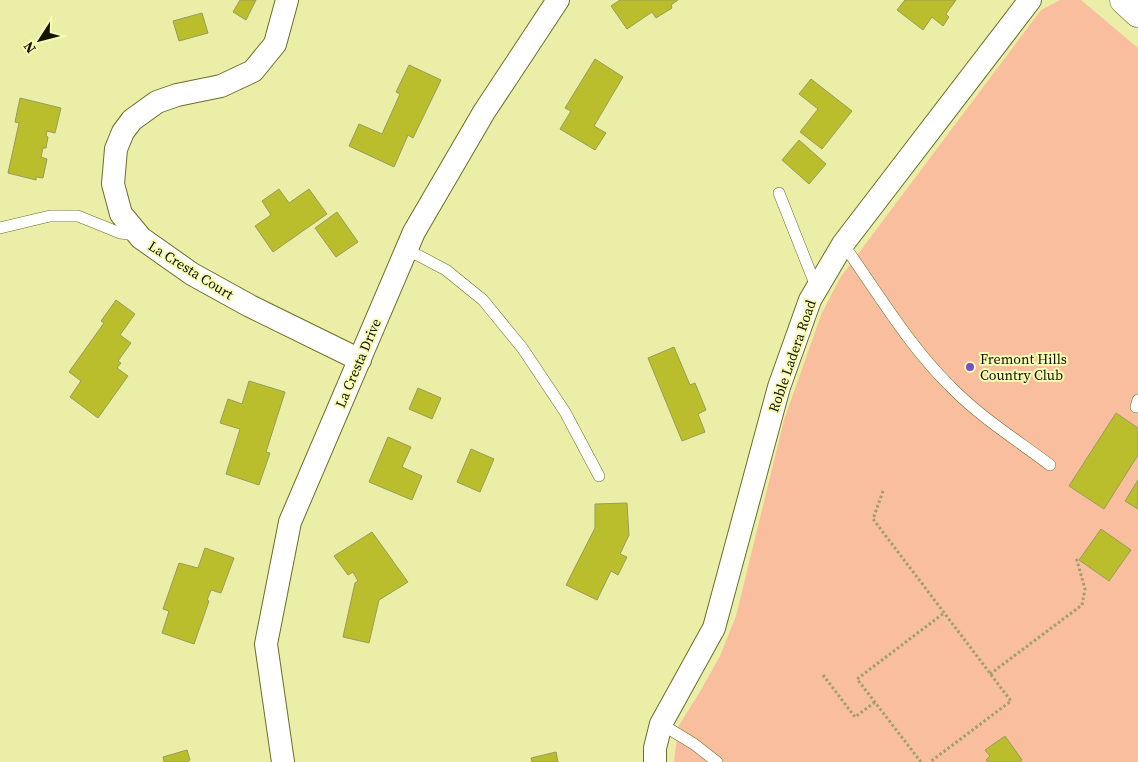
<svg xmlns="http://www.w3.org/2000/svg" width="1138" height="762" font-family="'Source Serif 4',serif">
<rect width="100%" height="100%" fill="#eaeea7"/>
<path fill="#f9be9d" d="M1060,0H1081L1138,48V762H674L678,727L701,690L720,656L736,616L784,420L821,315L840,278L1041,10Z"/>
<g fill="#bbbe2c" stroke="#999c58">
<path d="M240,0H256L246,20L233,12Z"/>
<path d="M620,0H678L671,5L672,8L656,18L652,12L627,29L611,6Z"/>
<path d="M905,0H956L946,14L949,17L943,26L932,17L923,30L897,10Z"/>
<path d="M202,13L208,33L179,41L173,21Z"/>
<path d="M595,59L623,77L594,126L606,133L595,150L560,129L571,111L565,108Z"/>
<path d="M409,65L441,80L413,138L408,135L394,167L349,146L359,124L382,134L400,94L396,92Z"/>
<path d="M811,79L852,111L822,149L800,132L818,109L799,94Z"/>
<path d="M20,98L61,108L55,133L47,131L46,136L48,137L46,148H43L41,157L47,159L43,178L36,177V180L8,173L19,123L15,122Z"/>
<path d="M799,140L826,164L809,184L782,160Z"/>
<path d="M279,189L289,203L309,189L327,214L273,252L255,226L271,215L262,201Z"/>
<path d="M337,212L358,242L336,257L315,228Z"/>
<path d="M116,300L135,314L120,335L131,343L118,361L121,363L117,368L128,376L98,418L70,397L81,381L69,372L104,323L101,321Z"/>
<path d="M674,347L690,385L695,383L706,410L698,414L705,432L682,441L648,358Z"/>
<path d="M249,381L285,392L266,452L270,453L259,485L226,474L240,429L220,423L228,399L242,404Z"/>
<path d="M418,388L441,398L432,419L409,409Z"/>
<path d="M1116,413L1138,428V455L1104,509L1069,486Z"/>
<path d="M388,437L411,447L402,467L422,476L412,500L369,482Z"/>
<path d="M471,449L494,459L480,492L457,482Z"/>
<path d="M1138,480V509L1125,501Z"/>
<path d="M627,503L629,535L620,554L627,557L618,575L611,571L597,600L566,585L595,528V504Z"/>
<path d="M1101,529L1131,550L1109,581L1079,560Z"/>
<path d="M372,532L408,582L379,600L369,643L343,637L355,583L358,581L353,572L348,575L334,556Z"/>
<path d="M205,548L234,558L221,593L211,590L207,600L209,601L194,644L162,633L169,611L163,609L179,563L198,568Z"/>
<path d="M1005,736L1022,760L1020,762H988L986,760L990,756L985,750Z"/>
<path d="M187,750L190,760L187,762H164L163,757Z"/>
<path d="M556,752L558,762H532L531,758Z"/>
</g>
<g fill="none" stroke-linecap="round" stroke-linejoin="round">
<defs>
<g id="lane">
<path d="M779,193L817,289"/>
<path d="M0,228L50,216H78L120,233L137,235"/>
<path d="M843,244C878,293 908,345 951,387C980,417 1017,440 1050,465"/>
<path d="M406,249L446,270L483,300L523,349L565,412L599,476"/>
<path d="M1136,407L1138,400"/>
<path d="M661,724L694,744L717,762"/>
</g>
<g id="street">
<path d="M287,0L275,44L253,71L221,86L177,95L157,102L132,120L123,132L116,149L113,184L121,214L141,238L192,274L250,306L360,360"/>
<path d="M283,762L266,644L290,522L414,232L484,112L558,0"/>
<path d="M655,762V748L661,724L714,628L779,387L810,300L843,244L1030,0"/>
</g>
<path id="secondary" d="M1124,0L1138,13"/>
</defs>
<use href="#lane" stroke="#6c6e29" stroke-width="12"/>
<use href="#street" stroke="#6c6e29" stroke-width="24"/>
<use href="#secondary" stroke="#6c6e29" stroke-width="29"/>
<g stroke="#9ea06c" stroke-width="3" stroke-dasharray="2.5 2.5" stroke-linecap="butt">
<path d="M883,491L873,519L1011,701L930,762"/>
<path d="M990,674L1082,605L1085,589L1076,557"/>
<path d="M823,675L855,717L875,702"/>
<path d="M921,762L857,679L944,613"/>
</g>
<use href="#lane" stroke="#fff" stroke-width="11"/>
<use href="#street" stroke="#fff" stroke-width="22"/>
<use href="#secondary" stroke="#fff" stroke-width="28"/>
</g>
<circle fill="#7152cc" stroke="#f7fbb3" stroke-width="2" cx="970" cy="367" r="5"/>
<g text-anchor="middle" stroke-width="4" stroke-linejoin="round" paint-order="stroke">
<g font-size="14" fill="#131300" stroke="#f7fbb3">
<text transform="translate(191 270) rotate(32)" y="5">La Cresta Court</text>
<text transform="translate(792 356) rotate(-71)" y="5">Roble Ladera Road</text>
<text transform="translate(358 363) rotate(-67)" y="5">La Cresta Drive</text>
</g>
<g font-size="14" fill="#131300" stroke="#f7fbb3" text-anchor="start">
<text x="980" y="364">Fremont Hills<tspan x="980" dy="16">Country Club</tspan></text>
</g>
</g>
<g transform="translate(40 40) rotate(234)" stroke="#f7fbb3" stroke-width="4" paint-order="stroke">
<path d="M0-4L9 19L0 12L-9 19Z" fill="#131300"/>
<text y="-8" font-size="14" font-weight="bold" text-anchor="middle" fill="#131300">N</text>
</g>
</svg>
